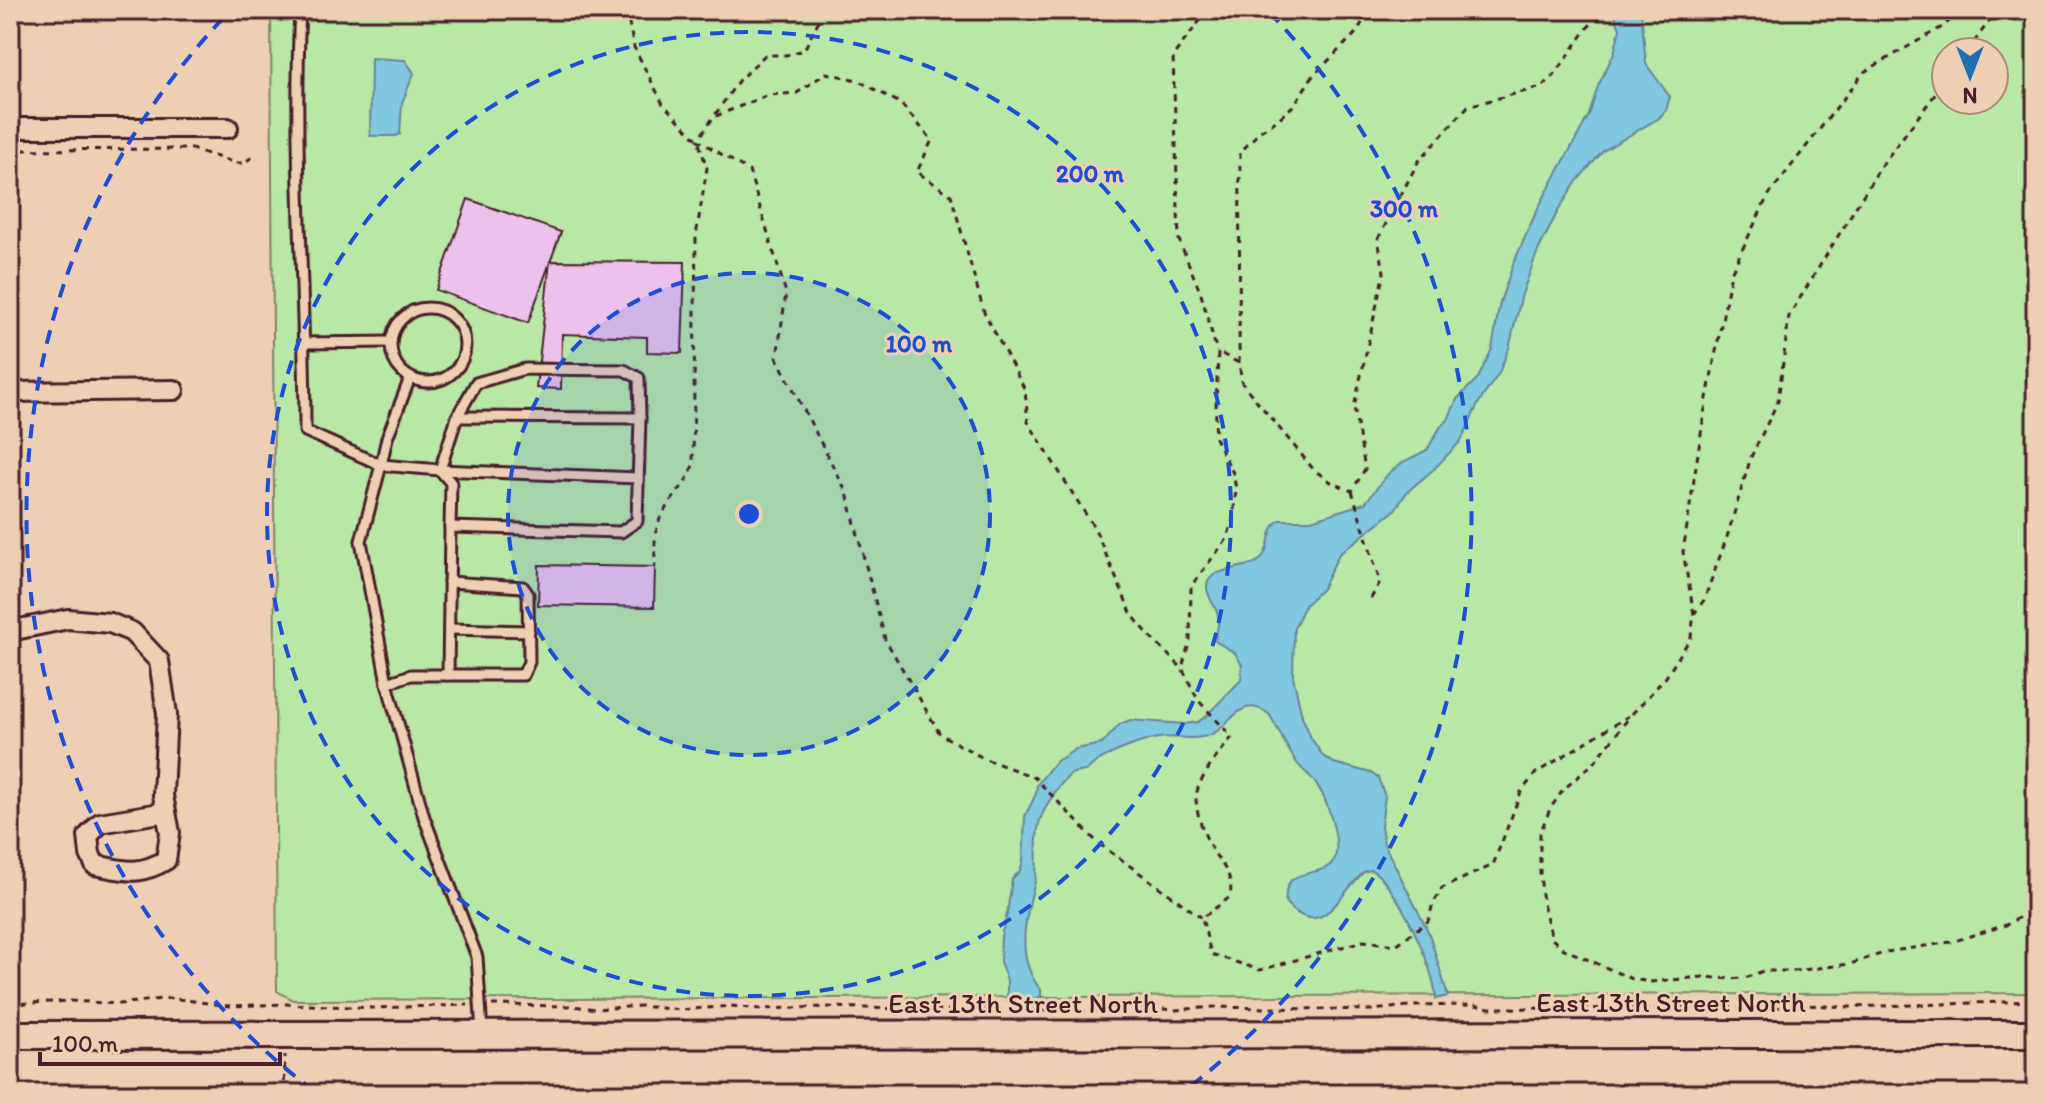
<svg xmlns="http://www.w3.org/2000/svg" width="2046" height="1104" font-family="Itim,sans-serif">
<rect width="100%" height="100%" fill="#edd0b4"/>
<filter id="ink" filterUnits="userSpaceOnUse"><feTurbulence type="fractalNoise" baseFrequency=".0125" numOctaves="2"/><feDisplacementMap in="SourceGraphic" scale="16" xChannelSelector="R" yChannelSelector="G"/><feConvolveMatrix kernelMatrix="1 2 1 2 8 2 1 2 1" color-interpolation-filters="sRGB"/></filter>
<g filter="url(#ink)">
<path fill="#b8e7a6" stroke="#818368" stroke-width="2" fill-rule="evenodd" d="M271,10H2036V993L293,1000L277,991ZM1946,52H1994V100H1946Z"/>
<g fill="#7fc8df" stroke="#6a8497" stroke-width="2">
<path d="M1613,10H1641L1646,64L1670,97L1666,110L1659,118L1603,151L1577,181L1558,211L1537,253L1522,294L1509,348L1499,373L1478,404L1461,441L1434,469L1407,492L1394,511L1339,554L1322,589L1305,605L1294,628L1293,676L1302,716L1311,738L1323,756L1334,763L1371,773L1378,778L1385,796L1381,826L1384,844L1429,933L1448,996L1436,999C1436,971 1396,882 1371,870L1364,872C1339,894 1322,943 1286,903C1281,861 1325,882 1335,858C1341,840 1326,795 1314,781C1309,774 1302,770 1297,763C1286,747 1279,730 1269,714C1239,692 1230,730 1207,736C1191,741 1175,735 1158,738C1144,740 1108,754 1096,762C1095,763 1088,769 1087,770C1082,773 1074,771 1070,775C1059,784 1045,806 1040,820C1033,841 1040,865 1034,886C1024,921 1016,960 1041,990V996L1033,1000H1007V981L1000,962L1001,936L1007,914L1012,879L1020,871L1023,861L1025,816L1036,794L1037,785L1054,763L1076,749L1102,744L1120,724L1130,720L1185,724L1198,722L1206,716L1241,680L1242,665L1235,653L1215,641C1216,632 1220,624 1218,615C1216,605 1206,597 1207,586C1208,566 1248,571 1261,559C1272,547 1266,528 1280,520H1311L1365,503L1388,474L1403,462L1427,450L1441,426L1448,420L1457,399L1478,378L1492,349L1500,302L1514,262L1537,210L1589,115L1598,86L1614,53L1620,29Z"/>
<path d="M371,58L405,60L414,73L402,103L400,134L396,136H370Z"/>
</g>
<g fill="#eac2eb" stroke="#4a1f2b" stroke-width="2">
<path d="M468,199L561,232L528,323L436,290Z"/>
<path d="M550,261L685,262L682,353L647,352V337L562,334L561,389L536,388Z"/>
<path d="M539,565L655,567L654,607L538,605Z"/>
</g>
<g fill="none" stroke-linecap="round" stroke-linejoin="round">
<defs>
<g id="service">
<path d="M300,10C293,151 305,290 305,431L381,465L361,541L387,683L424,817L477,957L482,1032"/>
<circle cx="428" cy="345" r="37"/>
<path d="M305,343L391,342"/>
<path d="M410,378L387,438L381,465L440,470L457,417L476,383L525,369L624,370L639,378L640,418"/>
<path d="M440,470L638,478"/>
<path d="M440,470L451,483L450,527"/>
<path d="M449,629L529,631"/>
<path d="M448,675H523L529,662L528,594L523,587L449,582"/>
<path d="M387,683L411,675H448L450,527L621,532L637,521L640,418L457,417"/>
</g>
<g id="minor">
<path d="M10,128H228"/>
<path d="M10,392L174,390"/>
<path d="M10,631L68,619L110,623L132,632L159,661L167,714L163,795L166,812"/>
<path d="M166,812L170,833L166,860C139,876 125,871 95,865L90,854L88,836L100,823Z"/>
</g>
<path id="secondary" d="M10,1035L2036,1034"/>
</defs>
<use href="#service" stroke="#4a1f2b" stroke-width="15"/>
<use href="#minor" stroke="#4a1f2b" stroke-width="24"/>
<use href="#secondary" stroke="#4a1f2b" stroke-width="32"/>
<g stroke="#4a1f2b" stroke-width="3" stroke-dasharray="6 6" stroke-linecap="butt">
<path d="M626,10L634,47L663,104L698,140L707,168L696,236L693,465C685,488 673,495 662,515C653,530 655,550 655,567"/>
<path d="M824,10L804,50L786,55H765L738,81L698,140L749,171L786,293L777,358L847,493L885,639L940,734L985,759L1034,777L1098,843L1201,917"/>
<path d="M1208,10L1173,56L1179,240L1201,294L1217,352"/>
<path d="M1610,10L1589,26L1554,76L1542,87L1468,106L1418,162L1378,239L1384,272L1354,407L1365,469L1352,491L1331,482L1314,470L1242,383L1239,363L1218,352L1215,438L1233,473L1236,489L1233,519L1227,539L1191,586L1190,640L1182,668L1198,700L1232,737C1221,751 1197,780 1196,797C1196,816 1206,841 1217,857C1227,871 1233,879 1230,897L1202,918L1211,954L1260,970L1363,941L1396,945L1428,921L1433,904L1442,888L1493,865L1521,792L1536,773L1630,715"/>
<path d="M1967,52L1997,10"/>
<path d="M716,116L768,95L797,93L826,73L857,80L900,103L932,140L917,172L951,195L984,312L1025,390L1028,422L1095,529L1132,615L1156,643L1182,668"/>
<path d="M10,150L192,149L236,163H243L254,156"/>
<path d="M1239,363L1240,153L1259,132L1276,121L1294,105L1312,77L1357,32L1369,10"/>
<path d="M1352,491L1380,582L1369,602"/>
<path d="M1694,614L1683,552L1704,414L1731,273L1768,196L1864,72L1944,26L1960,10"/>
<path d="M1632,714L1666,677L1691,637L1694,614L1704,600L1727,537L1751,457L1778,401L1789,316L1881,166L1946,80"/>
<path d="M1627,720L1595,762L1563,790L1550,809L1540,833V873L1543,904L1552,939L1564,949L1632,979L1650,982L1703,977L1732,979L1748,977L1763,971H1795L1850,964L1887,952L1951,942L2006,925L2025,914L2036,901"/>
<path d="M10,1004L71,1001L119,1004L171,998L229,1006L287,1004L372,1008L468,1005"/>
<path d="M492,1005L572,1006L596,1009L641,1006L681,1010L731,1006L760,1009L826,1007L945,1010L1087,1011L1144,1007L1174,1010L1214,1007L1372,1010L1409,1006L1475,1005L1489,1008L1665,1009L1695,1006L1772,1008L1806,1005L1849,1007L2036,1001"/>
<path d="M284,1094L285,1055"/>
</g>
<use href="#service" stroke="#edd0b4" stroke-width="9"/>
<use href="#minor" stroke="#edd0b4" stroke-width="18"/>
<use href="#secondary" stroke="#edd0b4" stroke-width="26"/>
</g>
</g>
<circle cx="749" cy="514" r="241" fill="#1d4ed8" fill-opacity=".12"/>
<g fill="none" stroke="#1d4ed8" stroke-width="4" stroke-dasharray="14 10">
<circle cx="749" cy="514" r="241"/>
<circle cx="749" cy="514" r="482"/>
<path d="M314 1091A723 723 0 0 1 229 12M1269 12A723 723 0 0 1 1184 1091"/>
</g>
<g text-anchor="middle" stroke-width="6" stroke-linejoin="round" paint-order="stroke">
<g font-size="28" fill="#4a1f2b" stroke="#edd0b4">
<text x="1671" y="1012">East 13th Street North</text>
<text x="1023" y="1013">East 13th Street North</text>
</g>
</g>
<circle cx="749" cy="514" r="12" fill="#1d4ed8" stroke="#edd0b4" stroke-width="4"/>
<g font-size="24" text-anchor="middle" font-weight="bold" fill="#1d4ed8" stroke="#edd0b4" stroke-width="6" stroke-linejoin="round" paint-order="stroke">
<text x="1090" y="182">200 m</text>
<text x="1404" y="217">300 m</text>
<text x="919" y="352">100 m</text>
</g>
<rect width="2046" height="1104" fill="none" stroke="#edd0b4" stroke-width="40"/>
<rect x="20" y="20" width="2006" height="1064" fill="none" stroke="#4a1f2b" stroke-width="3" filter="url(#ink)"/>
<g transform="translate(1970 76) rotate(180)"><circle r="38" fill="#edd0b4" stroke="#ac897d" stroke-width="2"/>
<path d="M0-6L14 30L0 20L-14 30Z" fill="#1f6fb2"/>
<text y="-12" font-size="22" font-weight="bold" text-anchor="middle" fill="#4a1f2b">N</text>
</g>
<path d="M40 1052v12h240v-12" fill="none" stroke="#4a1f2b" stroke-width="4"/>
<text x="52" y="1052" font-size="24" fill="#4a1f2b" stroke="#edd0b4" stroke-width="6" paint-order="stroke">100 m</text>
</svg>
